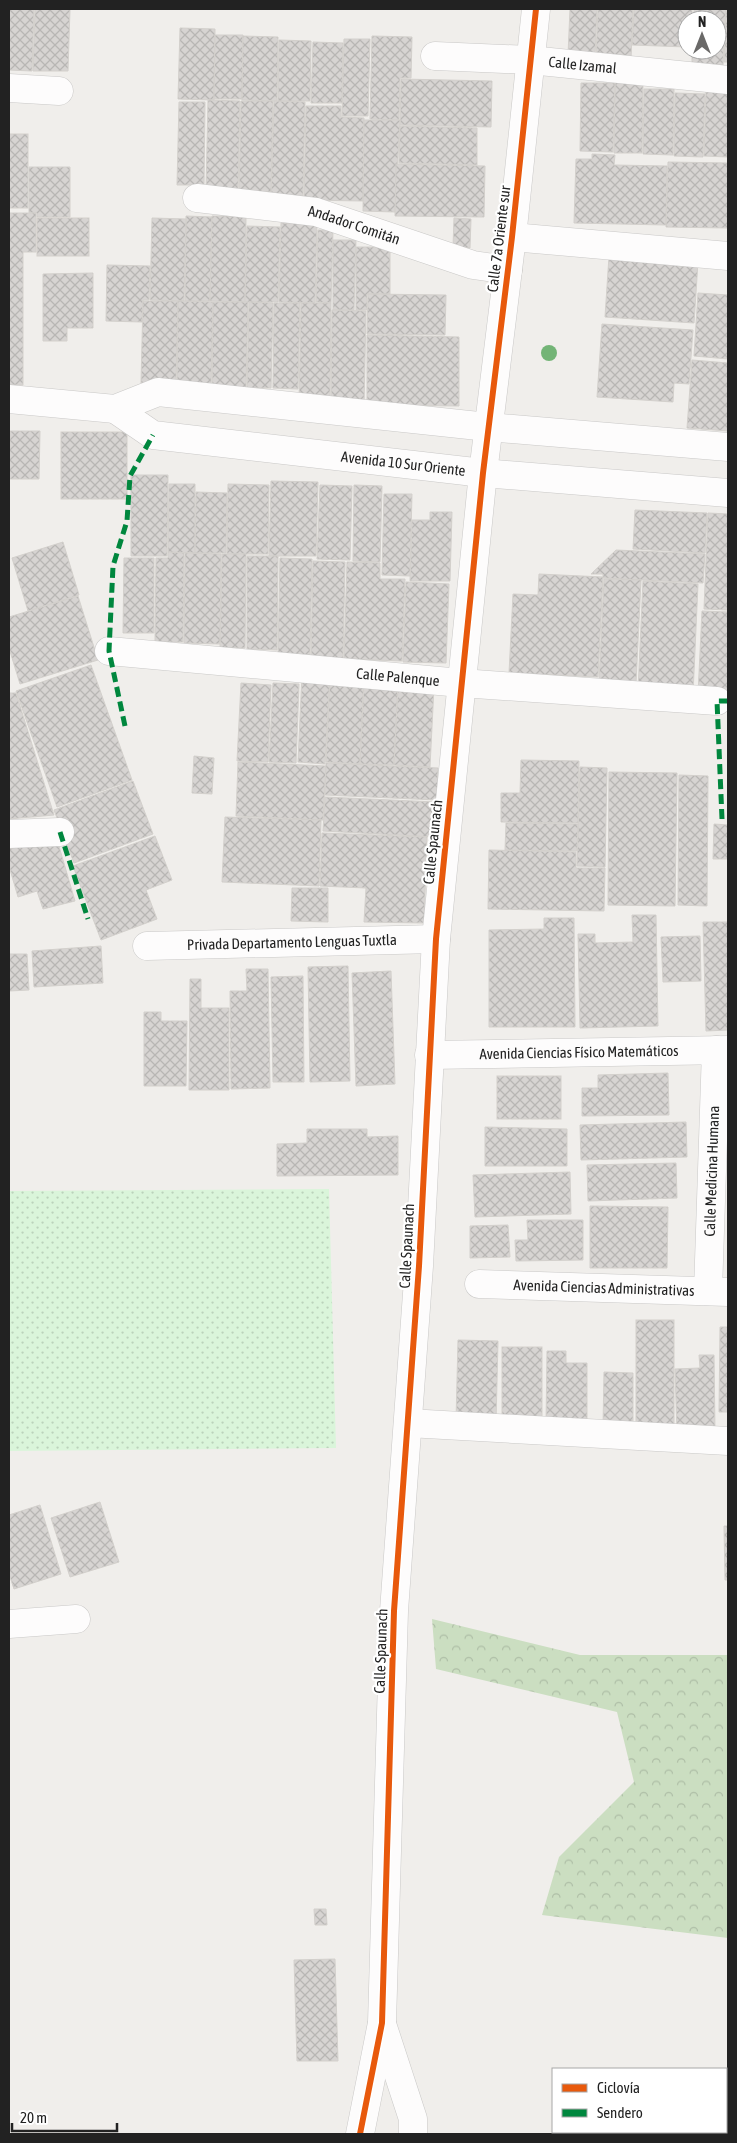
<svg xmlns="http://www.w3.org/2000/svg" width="737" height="2143" font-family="'Asap Condensed',sans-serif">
<defs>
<pattern id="forest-crowns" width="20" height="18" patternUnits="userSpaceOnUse" patternTransform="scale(1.25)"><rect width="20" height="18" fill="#cbdec1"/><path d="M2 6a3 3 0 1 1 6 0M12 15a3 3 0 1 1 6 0" fill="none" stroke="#aebea6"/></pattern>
<pattern id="park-dots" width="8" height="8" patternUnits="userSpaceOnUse" patternTransform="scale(1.25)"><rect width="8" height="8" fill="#daf5da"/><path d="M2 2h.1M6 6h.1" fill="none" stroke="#bbd2bb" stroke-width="1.8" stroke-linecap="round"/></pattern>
<pattern id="building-cross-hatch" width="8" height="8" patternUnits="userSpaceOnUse" patternTransform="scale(1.25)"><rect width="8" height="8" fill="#d7d4d2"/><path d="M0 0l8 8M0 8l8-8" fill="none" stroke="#b8b6b4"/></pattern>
</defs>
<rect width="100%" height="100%" fill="#f0eeeb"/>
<path fill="url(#forest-crowns)" d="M432,1619L580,1655H728V1938L542,1915L559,1857L634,1782L617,1712L436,1669Z"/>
<path fill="url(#park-dots)" d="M329,1189L336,1448L9,1451V1191Z"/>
<g fill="url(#building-cross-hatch)" stroke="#d3d0cc">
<path d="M9,9H34L32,71L9,70Z"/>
<path d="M35,9H70L68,71H33Z"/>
<path d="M570,9H597L595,56L568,55Z"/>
<path d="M598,9H633L631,59L596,57Z"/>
<path d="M634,9H692V20H687V47L632,45Z"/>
<path d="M694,9H726L723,65L692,64V50H717V20H694Z"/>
<path d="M726,9H728V62H724Z"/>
<path d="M180,28L215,29L214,100L178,99Z"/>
<path d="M215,35H243L242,99H214Z"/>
<path d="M243,36L278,37L277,101L242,100Z"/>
<path d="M372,36L412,37L411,78H400L399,120L370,119Z"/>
<path d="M344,39H370L368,116H342Z"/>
<path d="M279,40L311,41L310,101H278Z"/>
<path d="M313,42L343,43L342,103H311Z"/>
<path d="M401,79L492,81L491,127L400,125Z"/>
<path d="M615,81L643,82L642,153H614Z"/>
<path d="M581,83H615L613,152L580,151Z"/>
<path d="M644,89H674L673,155L643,154Z"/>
<path d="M706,89H728V157L704,156Z"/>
<path d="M675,93L705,94L703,157L674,156Z"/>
<path d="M208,100L240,101L238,193L206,192Z"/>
<path d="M241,101H273L271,192L239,191Z"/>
<path d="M274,101L305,102L303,196H271Z"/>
<path d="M179,102H205L204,185H177Z"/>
<path d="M306,106H341V117L364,118L363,201L304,200Z"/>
<path d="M364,120H400L395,212L363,211Z"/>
<path d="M400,126L477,128V165L399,163Z"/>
<rect x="9" y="134" width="19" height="74"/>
<path d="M592,154L615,155L614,165L667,166L666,225L574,223L576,159H592Z"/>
<path d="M668,162L728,163V228L666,227Z"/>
<path d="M396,164L485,166L484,217L395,216Z"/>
<path d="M29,167H70V217H37V213H29Z"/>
<path d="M9,213H36V252H23V385H9Z"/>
<path d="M186,216L212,217L210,301H185Z"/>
<path d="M212,216H246L245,302L210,301Z"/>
<rect x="37" y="218" width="52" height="38"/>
<path d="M152,218L186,219L184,301L150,300Z"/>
<path d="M454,218L471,219L470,248L453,247Z"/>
<path d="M281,223L317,224L315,303L279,302Z"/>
<path d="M247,226L280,227L278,302H245Z"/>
<path d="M318,230H333L331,303L316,302Z"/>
<path d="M333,240H356L354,310H333Z"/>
<path d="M356,247H390V294H367V310H356Z"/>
<path d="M609,256L698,262L694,323L605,317Z"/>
<path d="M107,265L150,266L149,300H143L142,322L106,321Z"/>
<path d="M93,273V328H67V341H43V274Z"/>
<path d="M698,293L728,295V359L694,356Z"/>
<path d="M368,294L446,295L445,335L367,334Z"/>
<path d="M143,301H178L176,384L141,383Z"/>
<path d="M178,301L213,302L211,386L177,385Z"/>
<path d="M213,302H248L246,389L212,388Z"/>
<path d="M249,302L273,303L271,388H247Z"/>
<path d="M274,303H300L298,389L273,388Z"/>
<path d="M301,303H331L330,401H299Z"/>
<path d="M332,310L366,311L364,406L331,405Z"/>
<path d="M602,324L693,330L689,384L674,383L673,402L597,397Z"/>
<path d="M367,335L459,337V406L367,405Z"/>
<path d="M692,360L728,363V431L687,428Z"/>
<path d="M10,431H40L39,479H9Z"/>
<rect x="61" y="432" width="66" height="67"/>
<path d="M131,475H168L167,556H131Z"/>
<path d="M271,481L318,482L316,556H269Z"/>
<path d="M169,484H195V553L168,552Z"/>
<path d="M228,484L269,485L268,554H227Z"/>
<path d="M320,485L352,486L350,560L317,559Z"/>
<path d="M354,485L382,486L380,562L353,561Z"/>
<path d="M196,492L227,493L226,553H195Z"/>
<path d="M384,494H412L410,576L382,575Z"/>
<path d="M635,510L707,513L705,553L633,549Z"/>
<path d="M430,512H452L450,581H410L412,520H430Z"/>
<path d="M708,513L728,514V610L704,609Z"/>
<path d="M63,542L79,595L28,611L12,558Z"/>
<path d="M616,550L705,554L703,583L603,578V574H591Z"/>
<path d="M168,552L184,553L183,642H155L156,558H168Z"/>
<path d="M185,553L221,554L220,644L184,643Z"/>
<path d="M222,554H246L245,648H220Z"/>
<path d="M247,556H278L277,650L247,649Z"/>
<path d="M124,558H154V633H123Z"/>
<path d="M280,558L312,559L310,655L278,654Z"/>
<path d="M313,561L345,562L343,660L311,659Z"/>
<path d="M347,562L380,563V579H405L402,661L344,659Z"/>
<path d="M539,574L603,577L598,677L509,673L513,594L538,595Z"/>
<path d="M604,579L641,580L636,683L599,681Z"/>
<path d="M643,581L698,584L693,694L638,691Z"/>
<path d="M406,582L449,584L446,663L403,662Z"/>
<path d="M78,596L98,660L20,684L9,648V617Z"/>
<path d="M702,611L728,612V695L698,694Z"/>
<path d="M91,665L132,780L57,807L16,691Z"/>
<path d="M302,675L330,676L325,764L298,762Z"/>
<path d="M330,678L364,679L360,764L326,762Z"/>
<path d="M364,681L398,683L394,765L360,764Z"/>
<path d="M241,683L271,685L268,762L237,761Z"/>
<path d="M273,683L299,684L296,763L269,762Z"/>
<path d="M398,686L434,687L430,767L394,765Z"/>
<path d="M9,693H16L54,815L9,819Z"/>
<path d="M194,756L214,758L212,794L192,793Z"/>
<path d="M521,760L579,761L578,823L501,822V793H520Z"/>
<path d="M238,762L326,766L323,820L236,816Z"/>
<path d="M326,763L438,768L437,800L325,795Z"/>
<path d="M580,767L607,768L605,867L577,866Z"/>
<path d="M609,772L677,773L675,906L608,905Z"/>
<path d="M679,775L708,776L707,906L678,905Z"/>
<path d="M133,781L153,834L74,863L54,810Z"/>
<path d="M325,797L435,802L434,837L323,831Z"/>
<path d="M225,817L321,820L319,886L222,882Z"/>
<path d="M506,823L578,824L577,851L505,850Z"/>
<path d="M714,824L728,825V859H713Z"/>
<path d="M322,833L427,837L424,923L364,922L366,888L320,886Z"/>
<path d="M56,836L75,901L43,909L37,891L18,897L9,866V849Z"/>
<path d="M155,836L172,880L146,890L157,919L101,940L73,866Z"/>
<path d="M489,850L576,852V868H605L604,911L488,909Z"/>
<path d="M292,888H328V922L291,921Z"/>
<path d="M632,915H656L658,1026L580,1028L578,934H595V943L633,942Z"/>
<path d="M544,918H574L575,1027H489V930L544,929Z"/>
<path d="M703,922H728V1030L706,1031Z"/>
<path d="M700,936L701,981L663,982L661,937Z"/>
<path d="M101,946L103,983L34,987L32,951Z"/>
<path d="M9,954H27L29,990L9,991Z"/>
<path d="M348,966L350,1081L310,1082L308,967Z"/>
<path d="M246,969H268L270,1088L231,1089L230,991H247Z"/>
<path d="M391,971L395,1084L356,1086L352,973Z"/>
<path d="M303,976L304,1082H273L271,977Z"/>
<path d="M190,979H201V1008H229V1090H189Z"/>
<path d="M144,1012H161V1021H187L186,1086H144Z"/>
<path d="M668,1073L669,1115L582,1116V1088H598V1075Z"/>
<rect x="497" y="1076" width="64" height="43"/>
<path d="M686,1122L687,1157L581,1160L580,1125Z"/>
<path d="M485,1127L567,1129V1166H485Z"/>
<path d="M307,1129H367V1137L398,1136V1175L277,1176V1144L307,1143Z"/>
<path d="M676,1163L677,1198L588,1201L587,1165Z"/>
<path d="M570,1172L571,1214L475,1217L473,1175Z"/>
<path d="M590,1206L668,1207L667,1268H590Z"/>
<path d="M527,1220H583V1260L516,1261L515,1240H528Z"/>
<path d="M508,1225L510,1257L470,1258V1226Z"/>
<rect x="636" y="1320" width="38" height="111"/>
<path d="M720,1327H728V1412H719Z"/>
<path d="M458,1340L498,1341L496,1422L456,1421Z"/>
<rect x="502" y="1347" width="40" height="78"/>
<path d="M547,1351H566V1363H587V1426H546Z"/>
<path d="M699,1355H714L715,1432H677L675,1369L700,1368Z"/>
<path d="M604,1372L633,1373V1427H603Z"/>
<path d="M100,1502L119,1562L70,1577L51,1518Z"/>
<path d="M40,1505L61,1574L14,1589L9,1574V1515Z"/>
<path d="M724,1526H728V1580H725Z"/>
<path d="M314,1909H326L327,1925H315Z"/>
<path d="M335,1959L338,2061H297L294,1960Z"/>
</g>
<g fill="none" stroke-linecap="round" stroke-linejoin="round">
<defs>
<g id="minor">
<path id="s1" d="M435,56L530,60L728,80"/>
<path d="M9,88L59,91"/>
<path id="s2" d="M197,198L316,212L473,265L508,270"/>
<path d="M512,237L728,256"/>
<path d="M9,399L115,409L158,392L488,427L728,447"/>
<path id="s3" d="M115,409L153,435L483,473L728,493"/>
<path id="s4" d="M109,651L461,683L717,701"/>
<path d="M9,834L60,832"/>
<path id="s5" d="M147,946L436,939"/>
<path id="s6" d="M429,1055L728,1050"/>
<path id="s7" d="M479,1284L728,1292"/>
<path id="s8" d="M708,1291L716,1050"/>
<path d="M408,1423L728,1441"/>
<path d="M9,1624L76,1619"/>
<path d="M382,2024L413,2119V2134"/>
<path d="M360,2134L382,2023L394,1611L419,1266L436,939L483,473L512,237L536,9"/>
</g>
</defs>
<use href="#minor" stroke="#c9c8c7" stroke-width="29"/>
<use href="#minor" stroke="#fdfcfc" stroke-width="28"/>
<g stroke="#00873e" stroke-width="5" stroke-dasharray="10 5" stroke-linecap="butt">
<path d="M125,726L109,651L113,566L127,521L130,476L153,435"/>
<path d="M722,819L717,701H728"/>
<path d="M60,832L88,919"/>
</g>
<defs>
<path id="cycleway" d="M360,2134L382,2023L394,1611L419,1266L436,939L483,473L512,237L536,9"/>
</defs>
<use href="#cycleway" stroke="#fff" stroke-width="9"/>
<use href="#cycleway" stroke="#e8590c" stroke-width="6"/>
</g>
<circle fill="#73b476" cx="549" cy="353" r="8"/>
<g text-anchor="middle" stroke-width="4.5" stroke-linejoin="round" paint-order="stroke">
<g font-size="15" fill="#222" stroke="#fff">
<text dy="5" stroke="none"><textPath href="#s1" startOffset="148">Calle Izamal</textPath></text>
<text dy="5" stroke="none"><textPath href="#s2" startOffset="160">Andador Comitán</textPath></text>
<text transform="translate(499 239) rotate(-83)" y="5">Calle 7a Oriente sur</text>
<text dy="5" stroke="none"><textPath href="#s3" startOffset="298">Avenida 10 Sur Oriente</textPath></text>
<text dy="5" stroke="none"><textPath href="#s4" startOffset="290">Calle Palenque</textPath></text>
<text transform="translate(433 842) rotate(-84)" y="5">Calle Spaunach</text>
<text dy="5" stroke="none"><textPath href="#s5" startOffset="145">Privada Departamento Lenguas Tuxtla</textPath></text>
<text dy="5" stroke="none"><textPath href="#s6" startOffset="150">Avenida Ciencias Físico Matemáticos</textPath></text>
<text dy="5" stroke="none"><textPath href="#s8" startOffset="120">Calle Medicina Humana</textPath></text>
<text transform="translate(407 1246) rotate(-87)" y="5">Calle Spaunach</text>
<text dy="5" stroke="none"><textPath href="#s7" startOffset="125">Avenida Ciencias Administrativas</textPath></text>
<text transform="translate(381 1651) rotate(-88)" y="5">Calle Spaunach</text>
</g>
</g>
<rect width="737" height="2143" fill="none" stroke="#222222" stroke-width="20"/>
<rect x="552" y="2068" width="175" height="65" fill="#ffffff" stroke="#a7a7a7"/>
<rect x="562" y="2084" width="25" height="8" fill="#e8590c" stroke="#a7a7a7"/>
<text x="597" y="2093" font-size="15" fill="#222222">Ciclovía</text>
<rect x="562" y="2109" width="25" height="8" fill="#00873e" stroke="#a7a7a7"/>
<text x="597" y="2118" font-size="15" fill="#222222">Sendero</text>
<g transform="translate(702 35)"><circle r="24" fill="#ffffff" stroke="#a7a7a7"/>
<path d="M0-4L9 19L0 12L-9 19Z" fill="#6a6968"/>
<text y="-8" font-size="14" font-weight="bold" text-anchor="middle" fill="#222222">N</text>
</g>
<path d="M12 2123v8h105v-8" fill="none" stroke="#222222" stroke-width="2.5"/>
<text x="20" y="2123" font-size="15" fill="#222222" stroke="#ffffff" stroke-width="4" paint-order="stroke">20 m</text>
</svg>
